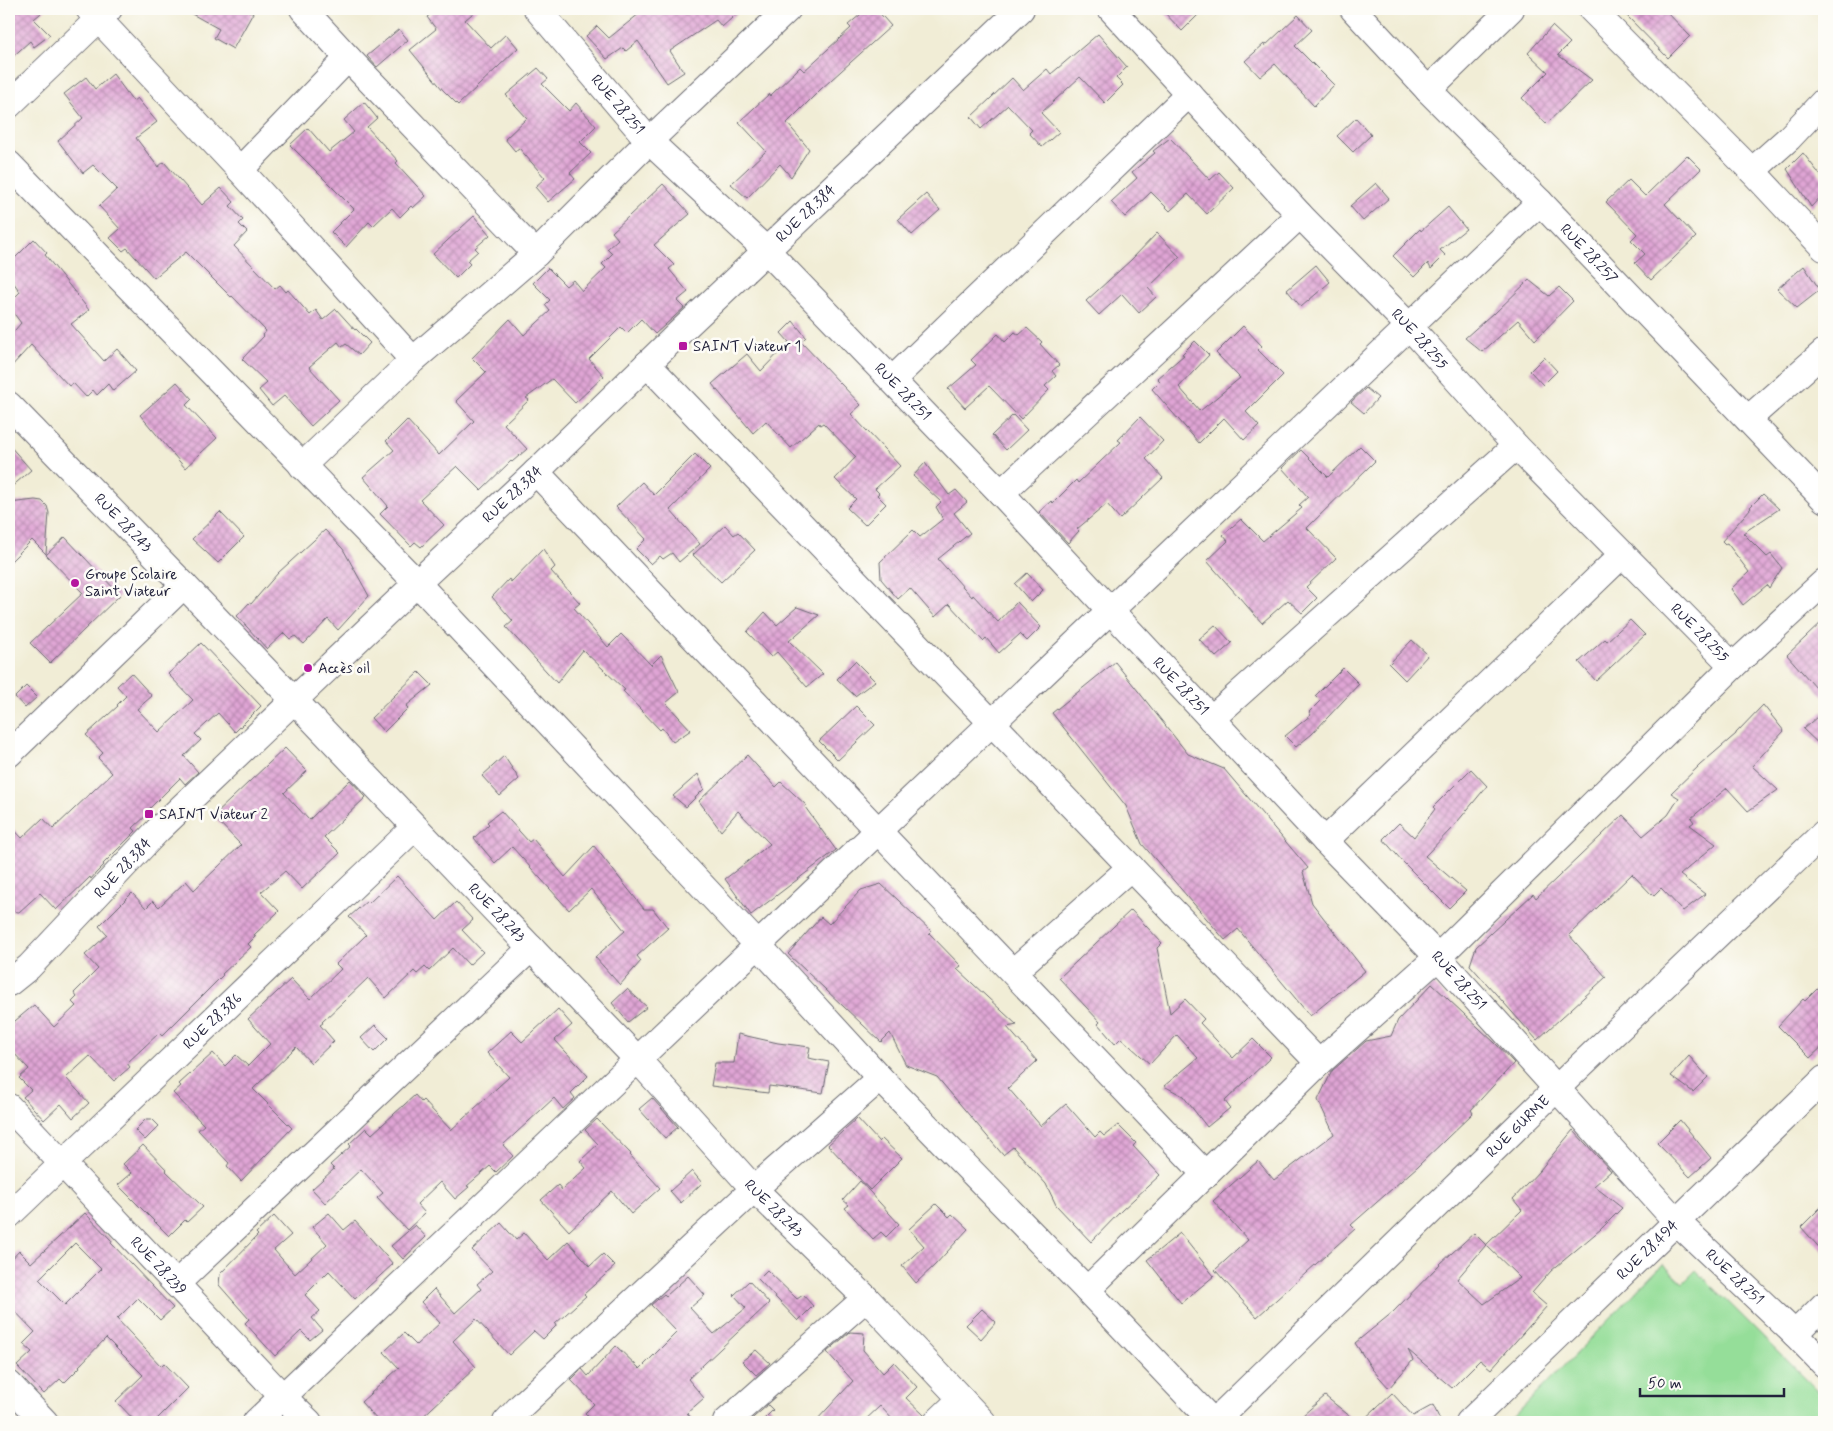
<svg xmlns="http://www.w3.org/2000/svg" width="1833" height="1431" font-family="Mynerve,sans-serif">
<defs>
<pattern id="building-cross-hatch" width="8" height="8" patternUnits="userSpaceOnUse" patternTransform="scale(1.25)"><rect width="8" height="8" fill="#e0a5d5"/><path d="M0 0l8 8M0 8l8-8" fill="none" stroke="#b586ae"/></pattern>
</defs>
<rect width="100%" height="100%" fill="#fdfcf7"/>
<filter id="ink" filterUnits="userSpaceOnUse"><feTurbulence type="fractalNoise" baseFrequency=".02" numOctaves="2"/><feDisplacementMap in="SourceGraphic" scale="10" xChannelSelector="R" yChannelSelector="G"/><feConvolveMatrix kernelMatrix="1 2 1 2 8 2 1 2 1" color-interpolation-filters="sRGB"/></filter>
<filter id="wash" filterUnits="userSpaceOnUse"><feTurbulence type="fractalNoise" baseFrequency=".0096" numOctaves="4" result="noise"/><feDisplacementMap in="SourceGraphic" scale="20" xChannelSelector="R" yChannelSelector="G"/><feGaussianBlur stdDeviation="1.12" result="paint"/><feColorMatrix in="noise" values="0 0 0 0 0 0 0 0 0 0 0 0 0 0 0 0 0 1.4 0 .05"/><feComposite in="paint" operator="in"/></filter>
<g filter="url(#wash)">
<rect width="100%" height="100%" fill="#f1edd6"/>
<path fill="#95de99" stroke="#5c806a" d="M1663,1264L1683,1283L1696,1270L1824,1397V1422H1509Z"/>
<g id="blocks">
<g fill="url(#building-cross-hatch)" fill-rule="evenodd">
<path d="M13,9H46L34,19L50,35L34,47L30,41L9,60V13Z"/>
<path d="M183,9H244L253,13L233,49L214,38L219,29Z"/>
<path d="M437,9H478L465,20L491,48L506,34L518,48L458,105L443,90L410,50L436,29L427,17Z"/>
<path d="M645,9H742L722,27L716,20L670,51L684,72L667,83L638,41L626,51L623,48L607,59L586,36L597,26L609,38Z"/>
<path d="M867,9H876L891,26L821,89L787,123L809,149L791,177L780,164L747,198L731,184L766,151L739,122L769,94L770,96L800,67L804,71L851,28L848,25Z"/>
<path d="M1161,9H1204L1182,31Z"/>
<path d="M1635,9H1664L1690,36L1668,58L1627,16Z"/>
<path d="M1298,15L1312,30L1295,46L1334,85L1314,106L1275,64L1260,77L1245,61L1264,44L1265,46Z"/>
<path d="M1552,26L1570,43L1558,55L1592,80L1546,124L1522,98L1548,72L1528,53Z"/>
<path d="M399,29L408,40L377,67L367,56Z"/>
<path d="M1098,34L1127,67L1116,78L1123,85L1105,103L1080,77L1041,113L1059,132L1042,147L1029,133L1032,130L1008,105L981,129L971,117L1012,78L1023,90L1047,69L1051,74Z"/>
<path d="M538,68L548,79L542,84L569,111L576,103L596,126L580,142L591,153L570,173L575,179L548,202L535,187L545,178L519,148L515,151L505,139L527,118L506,95Z"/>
<path d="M113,74L133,101L137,98L157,122L136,138L158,167L164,162L202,205L221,188L234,202L230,206L243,220L239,224L247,232L234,246L275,289L280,285L286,292L288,290L310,315L316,310L323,320L336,309L355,330L356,329L370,343L359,355L346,344L342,347L338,342L309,367L339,400L311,426L284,396L272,406L259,390L267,383L242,359L264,336L263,335L266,331L232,296L231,297L186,252L154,278L127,248L123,251L110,238L120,229L99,206L117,189L93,165L83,173L58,141L83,118L64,94L86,77L95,89Z"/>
<path d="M364,102L377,118L367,127L398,161L396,163L426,196L413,208L411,206L400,217L392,208L373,226L369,222L346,247L331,232L354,209L290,145L308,128L329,152L354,132L344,120Z"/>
<path d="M1356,118L1371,135L1353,152L1337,136Z"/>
<path d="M1170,138L1210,180L1219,172L1234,188L1207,214L1188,194L1170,211L1151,192L1125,217L1111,202L1137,178L1132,172L1155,153L1153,151Z"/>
<path d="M1803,153L1824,180V193L1811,207L1787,169Z"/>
<path d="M1687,155L1701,169L1665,204L1696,237L1651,280L1635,263L1645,254L1631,240L1637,234L1606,202L1629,180L1645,196Z"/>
<path d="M1376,183L1389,198L1363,221L1350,206Z"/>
<path d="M663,184L690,214L654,245L674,265L669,269L688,292L677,301L684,308L655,334L641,319L627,333L621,327L589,359L604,376L575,403L552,379L526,398L529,400L504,424L527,449L512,462L511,461L481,490L457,466L420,500L444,525L421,547L415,542L411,546L380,514L388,506L363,477L394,450L386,441L407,420L439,455L474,421L456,401L486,372L472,358L510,319L524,335L550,311L545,305L550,300L533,283L548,268L566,286L573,280L582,291L606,268L602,264L612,254L607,249L618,239L612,232Z"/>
<path d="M926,194L940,210L912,235L898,219Z"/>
<path d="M1448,207L1466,229L1440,250L1445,255L1431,269L1428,263L1414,277L1393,256L1420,229L1421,231Z"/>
<path d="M474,216L490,235L475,248L478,251L467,261L470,264L456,278L433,254Z"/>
<path d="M1157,233L1180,257L1148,288L1156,297L1139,313L1122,294L1099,315L1086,301L1131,260Z"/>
<path d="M34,239L47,253L45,255L89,310L71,324L104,361L117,349L136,371L113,391L108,384L97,395L93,390L86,397L73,383L69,386L31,345L9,369V337L21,323L9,307V303L20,292L9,276V264Z"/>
<path d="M1316,265L1330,282L1301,307L1287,290Z"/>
<path d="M1804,266L1820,290L1797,308L1777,289Z"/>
<path d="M1529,280L1549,296L1559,287L1573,301L1535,340L1518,320L1482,352L1465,338L1493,313L1494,314Z"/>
<path d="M793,321L806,337L801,342L861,405L851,414L900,466L875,489L879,493L877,495L886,504L865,525L847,508L856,499L835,479L856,457L823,423L820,425L819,423L791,448L766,421L753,433L712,384L747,354L761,371L789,342L781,333Z"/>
<path d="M1243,326L1262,346L1258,350L1283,375L1246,412L1259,426L1244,440L1224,418L1199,443L1152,389L1160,381L1157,378L1184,355L1182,354L1195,341L1209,355L1179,387L1200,411L1240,378L1216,353Z"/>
<path d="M1027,328L1042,342L1040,344L1059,365L1052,371L1056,376L1045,386L1049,390L1021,419L989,386L965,408L948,389L976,365L971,360L998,334L1005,342L1015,332L1019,335Z"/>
<path d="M1544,357L1557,371L1543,385L1530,371Z"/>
<path d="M177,382L192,399L186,405L217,438L185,468L140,415Z"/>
<path d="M1366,388L1378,398L1364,413L1351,402Z"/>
<path d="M1013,415L1027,430L1006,450L992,435Z"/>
<path d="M1140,417L1163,441L1146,459L1163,478L1120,519L1107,504L1077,529L1079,531L1068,543L1039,512L1051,501L1053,503L1076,480L1078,483L1121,442L1118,440Z"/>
<path d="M9,445L31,470L9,489Z"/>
<path d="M1360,446L1375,461L1307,528L1336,558L1306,587L1317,598L1302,613L1288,600L1262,623L1207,561L1228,541L1223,535L1241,519L1263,541L1302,508L1299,505L1308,497L1282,468L1301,450L1328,477Z"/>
<path d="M695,454L710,469L670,510L700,544L679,562L672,553L663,559L660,556L651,564L636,549L646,539L616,507L642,482L654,495Z"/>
<path d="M925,463L949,495L956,490L967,502L954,513L970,533L938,559L972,597L973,595L998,622L1017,602L1041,627L1027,641L1020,634L999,653L986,638L983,641L949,604L935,617L910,588L898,599L881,579L880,562L913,530L920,537L943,519L936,507L941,502L913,476Z"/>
<path d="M1763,494L1779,509L1743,533L1767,557L1771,554L1782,568L1769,588L1767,585L1743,605L1731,589L1749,572L1727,543L1725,544L1722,541L1751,508L1750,507Z"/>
<path d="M35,500L42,501L47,506L49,513L46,554L32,540L9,563V503Z"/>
<path d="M220,512L244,537L218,563L192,539Z"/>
<path d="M725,525L734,535L738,532L755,550L721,582L693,555Z"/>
<path d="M325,530L343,549L369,596L338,630L328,619L304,644L295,636L290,639L284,633L267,649L237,616L249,603L251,604L278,573Z"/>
<path d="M65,537L120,595L50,663L30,643L83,593L46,555Z"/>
<path d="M543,549L555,567L551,571L580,603L574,608L608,647L621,634L651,665L661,655L679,692L666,703L691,730L673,742L662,728L660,730L623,691L625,690L583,650L557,683L506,627L513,621L492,597L509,579L511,582Z"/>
<path d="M1027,573L1043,590L1031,602L1015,584Z"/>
<path d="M797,607L819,615L789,641L823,674L807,687L777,652L771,657L747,632L765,612L777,625Z"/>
<path d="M1630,620L1645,635L1596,681L1579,662L1605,639L1607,641Z"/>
<path d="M1824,620V697L1787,655Z"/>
<path d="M1215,625L1232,643L1216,657L1199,639Z"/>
<path d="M1412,640L1428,655L1405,680L1389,664Z"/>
<path d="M201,643L261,706L235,732L218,713L195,734L201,740L184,756L198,772L185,784L180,778L146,812L148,814L133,828L136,831L103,864L104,865L96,873L91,879L90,877L56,910L40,893L19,912L9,911V824L22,838L43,818L53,829L112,773L98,758L103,753L86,735L118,706L117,705L126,696L117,686L131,673L152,696L137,709L159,732L193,700L168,674Z"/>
<path d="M855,661L875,681L855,696L837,679Z"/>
<path d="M1115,662L1188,754L1224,769L1308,868L1303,872L1312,903L1365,971L1310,1016L1238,929L1225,940L1142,844L1126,806L1052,713Z"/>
<path d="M1343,668L1359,684L1312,734L1296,747L1285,736L1311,715L1309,712L1320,701L1315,696Z"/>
<path d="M419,672L432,685L406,706L408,708L384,732L371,718Z"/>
<path d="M26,686L37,697L25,708L15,697Z"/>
<path d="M1763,705L1784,731L1752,766L1778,790L1748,811L1727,788L1691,818L1694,822L1690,825L1716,844L1680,875L1705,894L1683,911L1661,888L1653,896L1632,874L1569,935L1606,977L1537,1040L1470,965L1476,947L1533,894L1536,898L1623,815L1643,836L1668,815L1679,798L1671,793L1700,765L1736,734V733Z"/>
<path d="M856,706L875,725L838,760L819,741Z"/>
<path d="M1824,711V749L1803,729Z"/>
<path d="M285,748L307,771L284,793L309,820L350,780L366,797L324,837L340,853L302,889L285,871L261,892L279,911L254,935L256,936L248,944L251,947L222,974L223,975L162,1036L159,1033L127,1063L130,1067L114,1081L90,1056L66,1078L89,1103L73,1118L61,1104L44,1120L23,1097L31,1090L19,1078L29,1069L9,1048V1026L34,1005L54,1027L76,1006L72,1002L77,997L74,993L98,969L85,955L107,935L99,926L132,893L146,908L153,901L159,907L186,881L194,890L241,845L213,816Z"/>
<path d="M747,755L776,787L781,782L806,805L805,807L836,850L751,915L725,879L770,844L738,811L721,831L699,801Z"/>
<path d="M504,756L519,779L500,796L482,776Z"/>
<path d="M1471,769L1487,786L1453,827L1425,856L1466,891L1449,908L1403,862L1383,839L1399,823L1414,837L1435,809L1433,807Z"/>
<path d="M698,774L704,789L686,807L673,796Z"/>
<path d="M501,811L529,842L533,839L565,877L594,846L644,909H653L668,928L637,956L641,961L620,985L595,957L625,931L591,889L569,910L512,847L495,863L474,838L489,824L487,822Z"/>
<path d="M397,876L437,920L456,902L473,920L462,930L483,952L469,965L453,948L429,971L425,967L417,974L414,971L386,998L368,978L322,1022L323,1023L320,1025L334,1041L311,1063L296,1047L253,1089L292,1128L241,1181L227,1166L229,1163L198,1130L204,1125L173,1093L181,1086L179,1084L213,1053L225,1066L236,1055L248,1066L270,1044L248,1019L291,979L310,999L341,969L336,964L366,935L349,917L367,901L369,903Z"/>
<path d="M881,884L931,931L929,933L961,966L957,969L1017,1025L1007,1027L1037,1061L1008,1088L1041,1126L1066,1104L1095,1137L1100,1132L1104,1136L1118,1125L1136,1143L1133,1146L1160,1175L1122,1210L1091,1242L1056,1205L1046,1184L1013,1147L1003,1155L937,1077L906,1065L890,1033L881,1042L788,954L821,917L829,924L861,890Z"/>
<path d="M1131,910L1162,943L1157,948L1170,1013L1185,999L1204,1019L1200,1023L1233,1058L1253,1039L1271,1057L1225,1101L1230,1108L1207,1127L1183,1096L1164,1086L1198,1058L1177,1035L1150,1064L1121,1038L1115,1044L1098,1024L1100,1022L1059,978Z"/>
<path d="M1824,982V1045L1810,1058L1778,1026L1803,999L1805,1001Z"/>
<path d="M1432,984L1495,1043L1514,1063L1471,1110L1473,1113L1418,1166L1351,1225L1355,1229L1257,1317L1215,1270L1248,1240L1213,1201L1258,1161L1274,1180L1334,1134L1318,1100L1332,1071L1366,1041L1391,1036L1398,1020Z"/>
<path d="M627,989L647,1007L628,1022L612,1003Z"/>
<path d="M558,1009L572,1025L555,1040L588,1076L571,1093L575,1098L563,1109L554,1098L503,1145L513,1156L496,1172L490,1166L467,1186L469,1187L455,1199L440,1182L417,1204L425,1213L407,1230L377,1198L383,1193L361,1169L325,1203L312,1189L334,1169L330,1165L351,1146L349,1144L366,1128L372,1134L415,1095L421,1102L423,1100L451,1130L509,1077L487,1053L511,1031L522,1042Z"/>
<path d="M375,1025L388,1038L374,1052L361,1038Z"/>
<path d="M738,1034L778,1043L810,1047L808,1058L829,1062L823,1093L769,1086L768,1093L711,1086L715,1063H734Z"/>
<path d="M1689,1056L1708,1077L1693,1092L1671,1076Z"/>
<path d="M652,1098L678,1127L665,1138L639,1109Z"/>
<path d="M857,1118L879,1142L882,1139L902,1158L870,1190L828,1145Z"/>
<path d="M146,1119H152L159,1126L145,1140L135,1130Z"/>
<path d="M597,1119L631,1154L630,1155L660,1188L631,1214L612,1191L569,1231L541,1200L558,1185L562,1190L586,1168L580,1161L598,1144L585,1130Z"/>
<path d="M1680,1120L1711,1158L1690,1177L1657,1143Z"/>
<path d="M1573,1130L1611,1171L1594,1186L1622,1208L1601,1229L1551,1271L1532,1293L1547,1306L1491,1369L1480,1360L1452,1388L1408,1350L1413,1360L1389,1388L1372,1369L1355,1343L1393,1312L1441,1263L1474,1233L1486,1245L1522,1210L1513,1199L1540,1170ZM1486,1245L1520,1278L1484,1304L1457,1279Z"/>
<path d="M143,1145L167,1170L166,1171L203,1207L187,1222L185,1220L169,1236L118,1185L132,1173L123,1164Z"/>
<path d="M692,1171L702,1183L681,1203L670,1191Z"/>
<path d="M860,1181L899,1224L886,1237L881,1232L873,1239L845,1208L849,1205L843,1200Z"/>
<path d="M936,1204L949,1217L952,1214L968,1229L935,1265L916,1283L902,1266L924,1246L909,1229Z"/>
<path d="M1824,1204V1253L1801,1227Z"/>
<path d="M85,1213L112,1241L111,1243L173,1308L160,1320L138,1298L117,1319L161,1366L164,1363L188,1388L154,1422H136L116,1401L143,1375L106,1338L79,1366L80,1367L64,1383L60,1379L44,1394L17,1366L32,1352L23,1344L35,1332L9,1305V1262L19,1251L31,1263ZM75,1243L101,1269L65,1305L39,1279Z"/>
<path d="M329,1213L344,1230L355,1221L393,1264L355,1299L329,1271L305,1295L320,1311L312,1318L322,1330L310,1340L301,1331L275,1356L245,1323L249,1319L219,1285L220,1274L258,1235L256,1233L274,1216L291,1235L274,1250L295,1274L327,1244L312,1227Z"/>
<path d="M501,1223L516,1240L524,1233L548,1260L568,1241L590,1266L603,1254L615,1266L584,1294L586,1296L555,1324L556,1326L543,1339L534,1331L509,1355L476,1319L453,1341L476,1367L417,1422H379L361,1402L399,1368L384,1352L404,1333L416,1345L440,1323L421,1302L434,1289L455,1313L481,1289L477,1284L492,1271L472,1250Z"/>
<path d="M415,1225L426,1237L403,1259L391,1246Z"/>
<path d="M1180,1233L1214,1276L1181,1303L1147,1260Z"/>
<path d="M767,1270L797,1299L803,1295L813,1306L798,1321L758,1279Z"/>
<path d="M688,1276L705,1295L690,1308L714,1334L746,1308L734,1295L749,1281L769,1303L688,1379L704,1398L687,1413L695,1422H594L585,1413L594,1404L571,1380L582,1369L588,1376L616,1346L640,1369L677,1332L651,1305L664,1294L666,1296Z"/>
<path d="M982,1309L996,1322L981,1339L966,1325Z"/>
<path d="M850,1332L864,1333L863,1350L883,1373L894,1362L917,1387L906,1398L924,1415L922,1422H895L880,1406L863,1422H815L853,1381L827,1352Z"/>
<path d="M756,1350L770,1363L756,1375L742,1361Z"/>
<path d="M1392,1393L1413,1416L1433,1405L1441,1422H1361Z"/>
<path d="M1325,1396L1357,1422H1295Z"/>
<path d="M768,1405L773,1410L761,1422H748Z"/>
</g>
</g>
</g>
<g filter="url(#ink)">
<use href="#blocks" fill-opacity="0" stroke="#6a6971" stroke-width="1"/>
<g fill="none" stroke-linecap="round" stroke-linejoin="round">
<defs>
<g id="minor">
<path d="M89,9L240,170L413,360"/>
<path d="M303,9L348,58L536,254"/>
<path id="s1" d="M537,9L649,141L766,250L1001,493L1325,841L1438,957L1676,1221L1795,1334L1824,1364"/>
<path id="s2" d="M1111,9L1300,215L1409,326L1516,446L1733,666"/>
<path id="s3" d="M1353,9L1428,90L1540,202L1824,499"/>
<path d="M1591,9L1752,171L1824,248"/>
<path d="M1428,90L1511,9"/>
<path d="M9,105L109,9"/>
<path d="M9,164L417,583L758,945L880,1078L1087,1290L1213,1422"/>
<path d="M240,170L348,58"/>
<path d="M1752,171L1789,138L1824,101"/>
<path d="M647,364L1319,1063"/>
<path d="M892,380L1189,94"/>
<path id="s4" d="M9,405L184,585L638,1060L754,1189L866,1298L983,1422"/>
<path d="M1748,419L1824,352"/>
<path d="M302,466L413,360L536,254L649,141L788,9"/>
<path d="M536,472L1206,1175"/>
<path d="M1001,493L1300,215"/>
<path d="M1211,719L1516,446"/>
<path d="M9,754L184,585"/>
<path d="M1325,841L1623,554"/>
<path d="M1013,972L1131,867"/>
<path id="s5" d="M9,983L29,967L158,830L417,583L536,472L677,335L1021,9"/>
<path id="s6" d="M9,1107L283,1397L309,1422"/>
<path id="s7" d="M9,1215L415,827"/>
<path d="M176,1284L531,948"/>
<path d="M1087,1290L1319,1063L1438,957L1733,666L1824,582"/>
<path d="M1795,1334L1824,1305"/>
<path d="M9,1384L45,1422"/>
<path d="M256,1422L1540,202"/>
<path d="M506,1422L521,1406L754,1189L880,1078"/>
<path d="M726,1422L866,1298"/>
<path d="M937,1422L961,1399"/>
<path id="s8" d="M1214,1422L1556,1089L1824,833"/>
<path id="s9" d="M1469,1422L1824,1079"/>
</g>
</defs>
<use href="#minor" stroke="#6a6971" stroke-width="28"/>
<use href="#minor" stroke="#fff" stroke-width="26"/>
</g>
</g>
<g fill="#b5179e" stroke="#fdfcf7" stroke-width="2">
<rect x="678" y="341" width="10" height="10" rx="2.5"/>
<circle cx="75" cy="583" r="5"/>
<circle cx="308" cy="668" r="5"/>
<rect x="144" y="809" width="10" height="10" rx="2.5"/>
</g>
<g text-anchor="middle" stroke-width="5" stroke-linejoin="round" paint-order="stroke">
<g font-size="15" fill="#22223b" stroke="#fdfcf7">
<text dy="5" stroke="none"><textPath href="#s1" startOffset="125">RUE 28.251</textPath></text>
<text dy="5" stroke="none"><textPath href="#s5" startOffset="1108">RUE 28.384</textPath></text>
<text dy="5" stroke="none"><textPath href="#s3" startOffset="340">RUE 28.257</textPath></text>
<text dy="5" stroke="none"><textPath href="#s2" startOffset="452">RUE 28.255</textPath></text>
<text dy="5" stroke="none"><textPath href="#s1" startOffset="530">RUE 28.251</textPath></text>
<text dy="5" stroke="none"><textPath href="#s5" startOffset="702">RUE 28.384</textPath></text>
<text dy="5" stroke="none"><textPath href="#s4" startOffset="164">RUE 28.243</textPath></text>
<text dy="5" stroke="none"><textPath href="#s2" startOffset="858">RUE 28.255</textPath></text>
<text dy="5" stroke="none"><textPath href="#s1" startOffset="935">RUE 28.251</textPath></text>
<text dy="5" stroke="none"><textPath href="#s5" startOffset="162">RUE 28.384</textPath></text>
<text dy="5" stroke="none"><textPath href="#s4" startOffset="704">RUE 28.243</textPath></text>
<text dy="5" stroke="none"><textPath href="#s1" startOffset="1340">RUE 28.251</textPath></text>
<text dy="5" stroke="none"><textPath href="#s7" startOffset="281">RUE 28.386</textPath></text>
<text dy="5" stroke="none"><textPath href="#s8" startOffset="424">RUE GURME</textPath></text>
<text dy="5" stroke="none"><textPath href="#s4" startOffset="1109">RUE 28.243</textPath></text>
<text dy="5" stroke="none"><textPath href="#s9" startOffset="248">RUE 28.494</textPath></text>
<text dy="5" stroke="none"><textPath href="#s6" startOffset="218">RUE 28.239</textPath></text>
<text dy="5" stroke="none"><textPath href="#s1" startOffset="1745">RUE 28.251</textPath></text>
</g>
<g font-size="15" fill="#22223b" stroke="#fdfcf7" text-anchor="start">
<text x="693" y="351">SAINT Viateur 1</text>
<text x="85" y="579">Groupe Scolaire<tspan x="85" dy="17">Saint Viateur</tspan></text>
<text x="318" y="673">Accès oil</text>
<text x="159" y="819">SAINT Viateur 2</text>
</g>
</g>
<rect width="1833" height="1431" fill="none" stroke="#fdfcf7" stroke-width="30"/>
<path d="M1640 1388v8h144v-8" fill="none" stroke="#22223b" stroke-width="2.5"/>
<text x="1648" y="1388" font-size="15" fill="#22223b" stroke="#fdfcf7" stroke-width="4" paint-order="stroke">50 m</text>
</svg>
